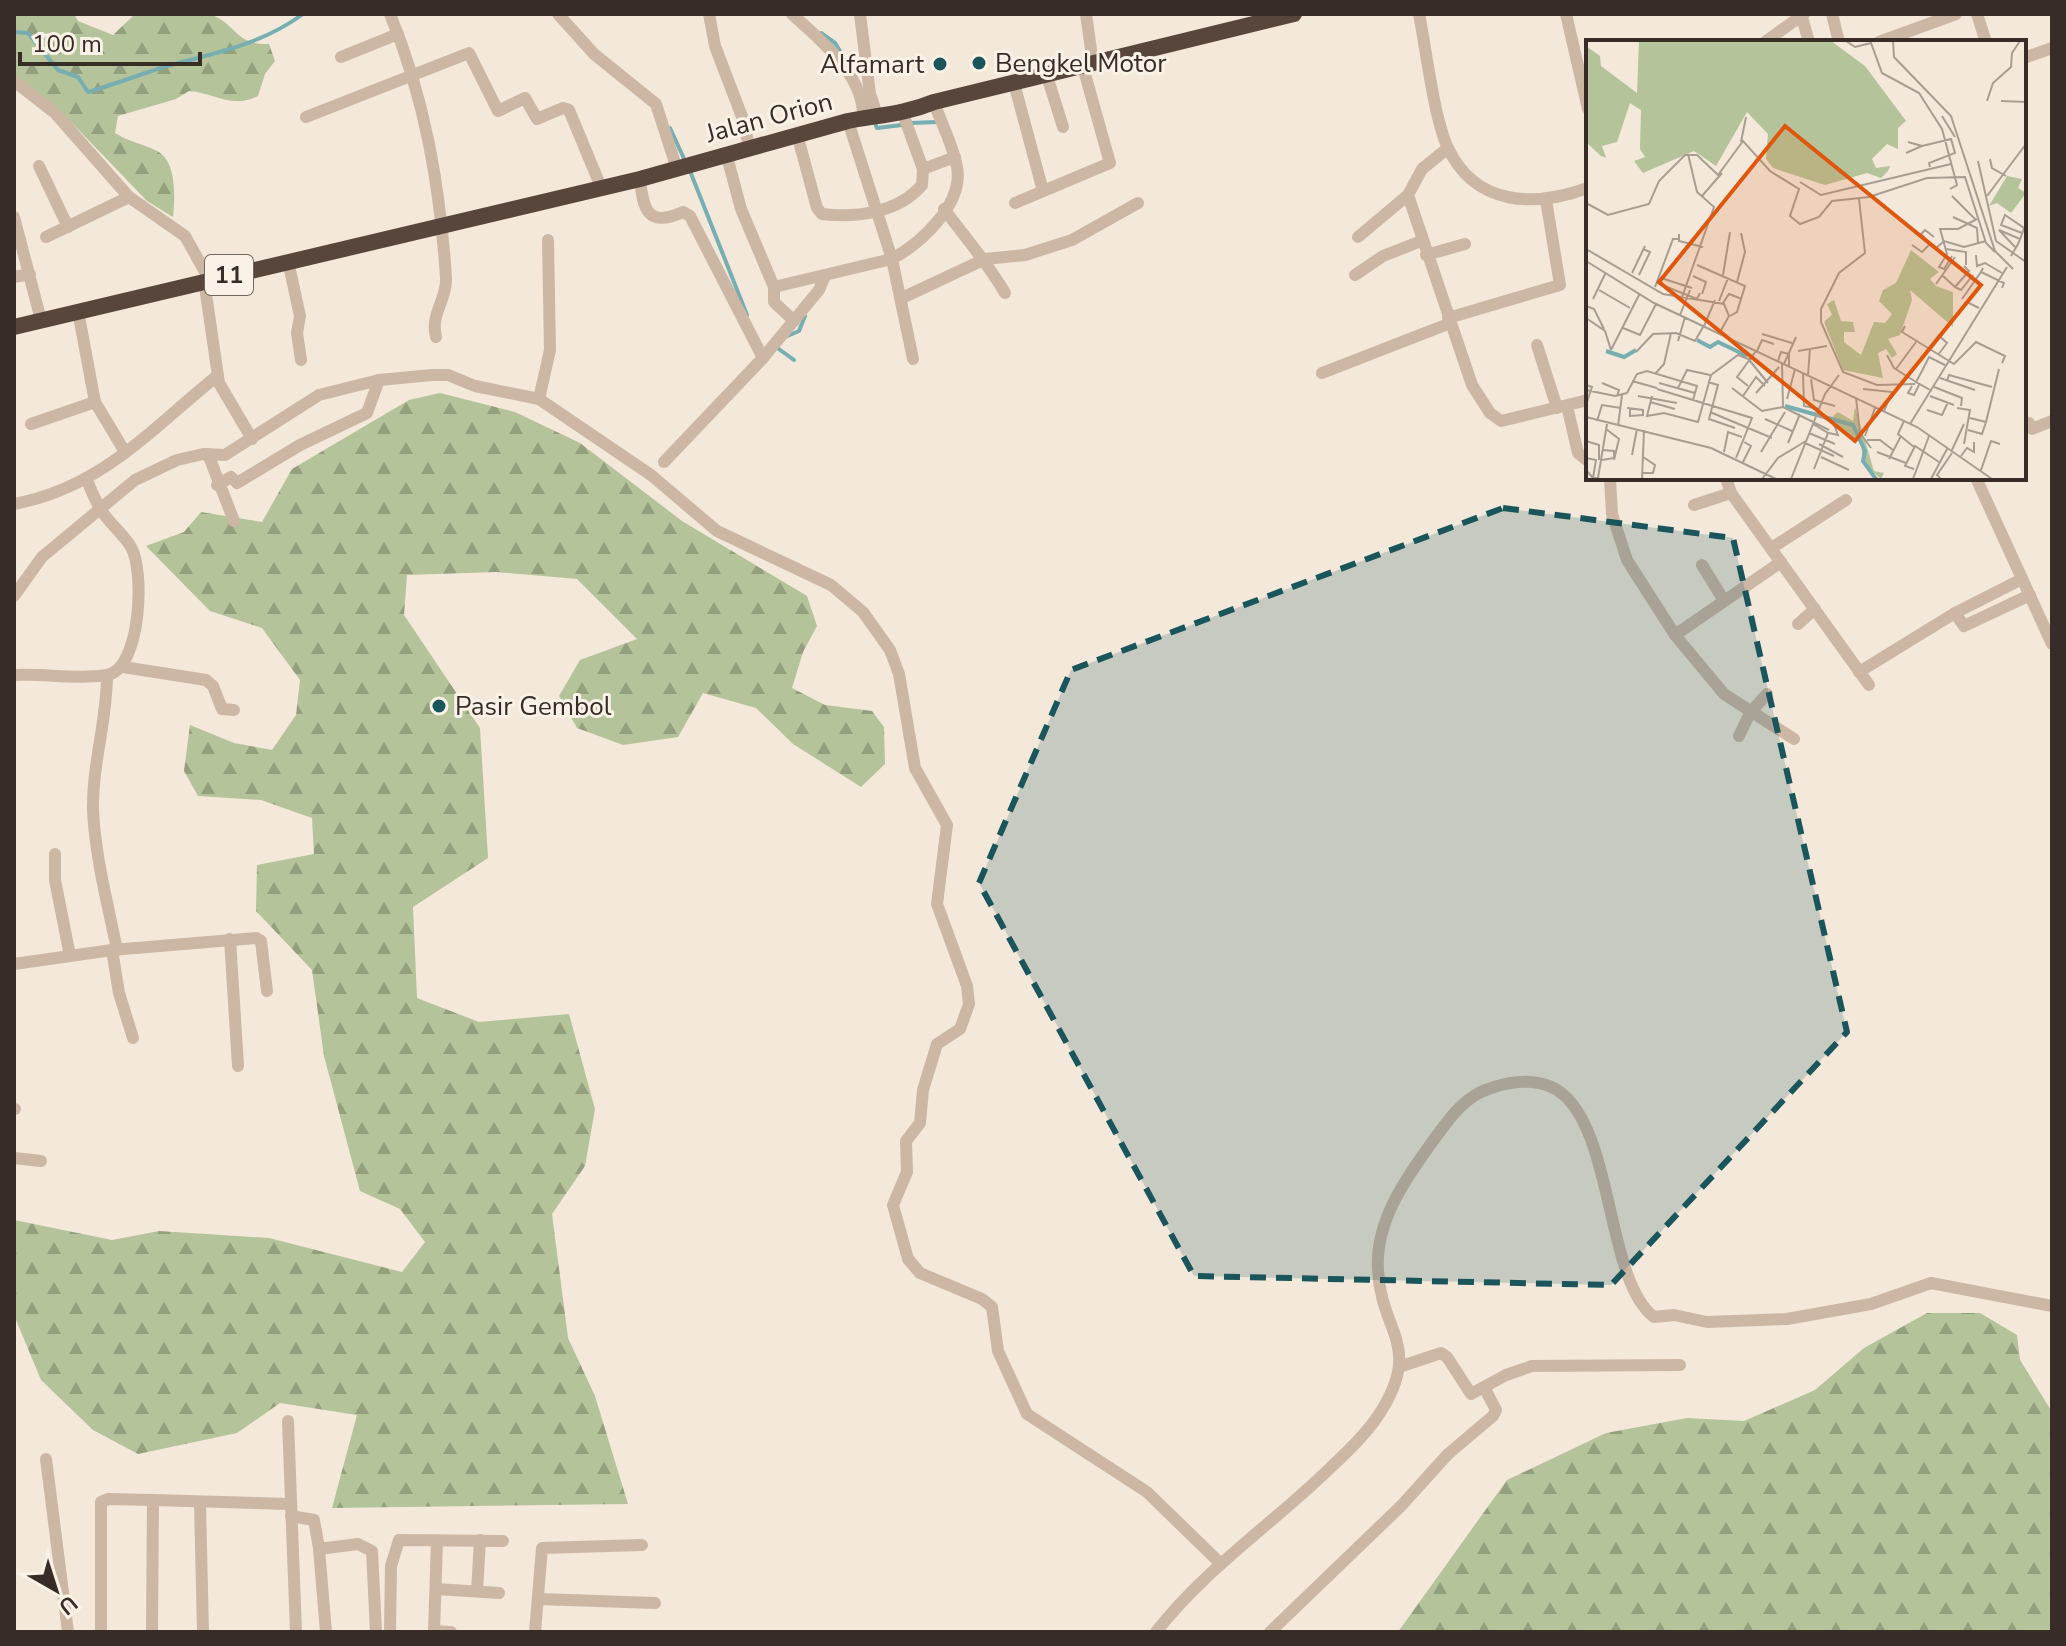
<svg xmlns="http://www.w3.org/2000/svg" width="2066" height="1646" font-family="'Nunito Sans',sans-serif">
<defs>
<pattern id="forest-firs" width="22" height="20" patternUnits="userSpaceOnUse" patternTransform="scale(2)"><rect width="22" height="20" fill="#b4c399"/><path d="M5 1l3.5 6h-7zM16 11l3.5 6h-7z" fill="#939f7d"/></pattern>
</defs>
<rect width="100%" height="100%" fill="#f3e8da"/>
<g fill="url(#forest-firs)">
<path d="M14,14H74L78,21L113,35L135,14C158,14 185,10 207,14C234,19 234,46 269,44L275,61L265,74L258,96C231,109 215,93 189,91L176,99L118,116L115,133C129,142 143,144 157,151C177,161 175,198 173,217L147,201L72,123L14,76Z"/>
<path d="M440,393L515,412L580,443L682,521L807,596L817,626L803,652L792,688L825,705L872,711L884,727L885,764L861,787L793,744L756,708L703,693L678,737L623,745L577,728L559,696L580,660L637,639L577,579L496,572L407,575L404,615L480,728L488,858L413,907L417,998L479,1022L569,1014L595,1109L585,1166L552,1214L568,1338L595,1396L628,1504L332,1508L357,1415L280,1403L237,1433L138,1454L93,1430L41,1380L14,1315V1220L112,1240L159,1231L269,1238L402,1272L425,1242L400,1209L360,1191L324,1056L312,970L256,911L257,865L314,854L312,818L261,800L198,796L184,771L190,725L234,743L272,750L296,715L300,680L262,628L210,611L146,546L184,532L201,512L262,522L292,469L409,400Z"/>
<path d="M1927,1313H1980L2017,1335L2020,1360L2052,1412V1632H1398L1507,1480L1606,1433L1687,1418L1744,1421L1815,1390L1864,1348Z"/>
</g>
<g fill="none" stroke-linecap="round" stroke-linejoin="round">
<g stroke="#77aeb2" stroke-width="4">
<path d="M14,32L28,33L58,70L78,77L88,92C116,84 143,73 171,65C219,52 262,44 303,14"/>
<path d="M821,33L835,43L845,59"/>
<path d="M874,121L877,128L902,125"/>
<path d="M911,123L937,122"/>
<path d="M670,128L686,163"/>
<path d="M690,171L747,315"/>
<path d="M785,337L799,331L805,316"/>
<path d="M776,347L794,360"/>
</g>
<g stroke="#ccb7a5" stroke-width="12">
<path d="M390,14C425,99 440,186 446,278C447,300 430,314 436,337"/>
<path d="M558,14L594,54L656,104L676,166"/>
<path d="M709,14L715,46L744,122L749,148"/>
<path d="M792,14C820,40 865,75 863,118"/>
<path d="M860,14L870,94L877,115"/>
<path d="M1086,14L1093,64"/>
<path d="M1419,14C1426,48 1434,119 1448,148C1476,207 1535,207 1588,188"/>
<path d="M1566,14L1588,109"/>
<path d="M1801,14L1809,42"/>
<path d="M1832,14L1839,42"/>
<path d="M1977,14L1986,42"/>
<path d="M1765,42L1804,14"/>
<path d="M1879,42L1956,14"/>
<path d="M341,57L398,34"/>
<path d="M2024,58L2052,48"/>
<path d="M1047,76L1063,127"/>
<path d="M14,81L55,113L129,197L185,236L209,279"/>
<path d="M1014,83L1043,191"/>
<path d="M306,117L469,53L498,111L525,98L537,119L563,108L569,110L601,187"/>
<path d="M848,121L892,259L913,359"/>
<path d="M797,134L817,208L822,214C856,218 898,213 922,185L923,169L903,114"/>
<path d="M1448,148L1422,169L1408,195L1472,385L1490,413L1501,421L1588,400"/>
<path d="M726,153L741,209L774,287V302L794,321"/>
<path d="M39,166L68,227"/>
<path d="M923,169L955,157"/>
<path d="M640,179C643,210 648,228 683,212L690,216L763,358"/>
<path d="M1015,203L1110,163L1083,67"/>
<path d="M944,209C965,237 987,262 1005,293"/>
<path d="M14,217L41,320"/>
<path d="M46,237L129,197"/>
<path d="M1358,237L1408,195"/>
<path d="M1426,255L1465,244"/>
<path d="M288,261L300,316L297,333L301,360"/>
<path d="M1355,275L1383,256L1421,241"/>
<path d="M14,277L30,274"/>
<path d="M204,280L219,383L252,439"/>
<path d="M774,287L892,259C921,243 964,204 957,167C953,145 941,123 934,102"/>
<path d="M902,298L985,259L1025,255L1072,240L1138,203"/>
<path d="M78,311L95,402L125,452"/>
<path d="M1448,318L1560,285L1546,200"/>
<path d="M1537,345L1557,408"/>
<path d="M1322,373L1448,324"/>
<path d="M539,399L550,350L548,240"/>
<path d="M1567,406L1578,453L1588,461"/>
<path d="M31,424L95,402"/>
<path d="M2024,424L2029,423L2032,429L2052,421"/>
<path d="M208,454L234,521"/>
<path d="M664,462L763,358L819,290L825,276"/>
<path d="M1610,478L1612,514L1627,560L1675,635L1724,694L1794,739"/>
<path d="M1726,478L1731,493L1869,685"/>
<path d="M1976,478L2052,644"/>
<path d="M217,485L231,477L237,483L300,445L367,413L379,380"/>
<path d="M14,504C101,488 150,430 217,376"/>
<path d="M1694,505L1731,493"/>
<path d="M1773,547L1846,500"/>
<path d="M1702,565L1723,599"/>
<path d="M14,596L42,557L135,480L177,460L203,454L225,455L319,395L379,380L432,375H448L475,386L539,399L651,475L717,531L831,585L863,612L890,650L899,674L915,768L947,825L937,904L967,986L969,1004L960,1029L937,1044L923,1090L920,1123L906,1141L907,1172L893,1205L908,1259L920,1273L982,1299L992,1307L998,1351L1027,1414L1147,1492L1221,1564"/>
<path d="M1955,613L2022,579"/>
<path d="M1798,624L1815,609"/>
<path d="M1675,635L1781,562"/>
<path d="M123,667L206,680L213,686L222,709L234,710"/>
<path d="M1859,672L1955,613L1964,626L2030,595"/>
<path d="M14,675C44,673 77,680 107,675C141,669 145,571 131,547C123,533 108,523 100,508C95,500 91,490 87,480"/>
<path d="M107,675C107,721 92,765 93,810C95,856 108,905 117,950"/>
<path d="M1739,736L1750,713L1767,694"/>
<path d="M55,854V880L70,956"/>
<path d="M230,939L238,1066"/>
<path d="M112,950L119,993L133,1038"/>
<path d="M14,964L112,950L256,938L261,941L267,991"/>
<path d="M14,1109H15"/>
<path d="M14,1158L41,1161"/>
<path d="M1402,1366L1441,1353L1447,1357L1471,1394L1506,1375L1532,1366L1680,1365"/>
<path d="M288,1421L296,1632"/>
<path d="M46,1459L68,1632"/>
<path d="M200,1503L203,1632"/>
<path d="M291,1516L314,1520L319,1548"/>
<path d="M436,1589L499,1593"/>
<path d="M477,1591L480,1540"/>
<path d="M539,1599L655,1603"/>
<path d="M434,1631L451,1632"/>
<path d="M101,1632V1502L108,1499L153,1500"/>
<path d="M152,1632L153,1500L291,1504"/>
<path d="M326,1632L319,1549L358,1544L372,1551L376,1632"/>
<path d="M390,1632L391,1566L399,1540L503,1541"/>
<path d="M434,1632L437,1541"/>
<path d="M535,1632L542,1548L642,1545"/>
<path d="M1156,1632C1204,1570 1271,1525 1327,1471C1347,1452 1369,1432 1383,1408C1421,1344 1381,1332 1378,1270C1375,1223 1404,1181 1430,1145C1447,1122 1462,1097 1491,1088C1515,1080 1545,1077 1565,1096C1614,1142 1607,1281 1654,1317L1674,1315L1707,1322L1787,1319L1871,1304L1931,1283L2052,1306"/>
<path d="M1270,1632L1401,1506L1448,1454L1493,1416L1496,1410L1484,1387"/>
</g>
<path stroke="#58463d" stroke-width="16" d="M14,327L640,179L848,121C879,115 905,114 934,102L1294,14"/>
</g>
<path fill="#1a555b" fill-opacity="0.2" stroke="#1a555b" stroke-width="6" stroke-dasharray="16 10" stroke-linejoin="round" d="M1503,508L1733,538L1847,1032L1611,1285L1194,1276L979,883L1071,670Z"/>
<g fill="#1a555b" stroke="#faf2e6" stroke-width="3">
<circle cx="979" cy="63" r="8"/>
<circle cx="940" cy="64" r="8"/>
<circle cx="439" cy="706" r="8"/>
</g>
<g text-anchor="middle" stroke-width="6" stroke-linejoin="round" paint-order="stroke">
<rect fill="#faf2e6" stroke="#726760" stroke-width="2" x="205" y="255" width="48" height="40" rx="6"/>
<g font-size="24" font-weight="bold" fill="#372c27">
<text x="229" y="283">11</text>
</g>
<g font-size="26" fill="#372c27" stroke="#faf2e6" text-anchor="start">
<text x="995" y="72">Bengkel Motor</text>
<text x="924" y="73" text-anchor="end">Alfamart</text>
<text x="455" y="715">Pasir Gembol</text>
</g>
<g font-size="26" fill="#372c27" stroke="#faf2e6">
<text transform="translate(769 117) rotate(-15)" y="9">Jalan Orion</text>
</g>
</g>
<g transform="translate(1586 40)">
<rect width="440" height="440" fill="#f3e8da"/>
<path d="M53,1H245L279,26L320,81L312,88V109L301,104L286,119L290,128L304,126L302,131L295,138L281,133L239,145L187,128L180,119L182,94L161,72L130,126L108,111L57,133L48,121L59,117L54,109L55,70L44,63L31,102L16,106L20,118L15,116L0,102V6L14,16L15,26L51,53ZM421,136L436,139L432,148L440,153L425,173L411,163L403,166ZM325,210L353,232L344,239L350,246L367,252V287L324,250L326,260L314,295L302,299L311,314L306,318L300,309L292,313L297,338L257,330L238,282L246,275L241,264L248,260L255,281L267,282L269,292H258V302L275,315L288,282L299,283L306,274L293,261L297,250L310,243ZM269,367L288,431L298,433L295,439L277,422L275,403L251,387L247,376L252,372L267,381Z" fill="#b4c399"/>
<path fill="none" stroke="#77aeb2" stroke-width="4" d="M111,300L124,307L132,302L161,316M20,311L38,317L50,310M199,366L267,385L279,411L277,421L290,439"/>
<path fill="none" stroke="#a89d92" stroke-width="2" d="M260,1L269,7L285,3L296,33L333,53L356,89L371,145L364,149M307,1L308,17L365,76L409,211L427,229M401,61L407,43L425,27L426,13L434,1M415,61L440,62M356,76L369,97M155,102L160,77M336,106L365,99L369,113L343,123L344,127M320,113L336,106L322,102M404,119L406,128L420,136M392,121L410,201L440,222M214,142L235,155L365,124M116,156L136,133M366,156L389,179M401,156L440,104M273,159L279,213L253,233L235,269V282L257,332L291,345L329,344M0,163L22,175L63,164L73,141L99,115H111L132,135L157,101L184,131L213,149L204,176L214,184L233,177L246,161L283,157L341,138L379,137L400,203L409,212M367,177L391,188L392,203M93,194V201L117,207M356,196L361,214L353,227L358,229L366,216M356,196L354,189H372L391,179M326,205L336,212L344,204L335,194L339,190L348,197M429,207L413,190L434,199M0,209L77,254L138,264L143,276L133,294M349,209L358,201L378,207L400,201M360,209L380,212V225M390,215L391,226L399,223L416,233M425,216L432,204L435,197L438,188L419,175L415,185L436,193M0,221L68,263L331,387L406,439M111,225L159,246L151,272L144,276M397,228L395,232L418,243L416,248M46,233L59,206M53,235L64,212L57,209M137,235L144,192M107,236L120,242L116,254M357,236L369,247L383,231L378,226M75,238L106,248M151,242L159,212L155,193M71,243L111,259L114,253M350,244L369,217M69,247L87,199H93M369,247L375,250L387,235M13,250L44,268M7,259L19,234M376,259L395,232M95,260L128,167L111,152L102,114M133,261L142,238M137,263L143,254L156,259M0,266L8,269L18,289M94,275L104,250M371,276L381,262L393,268M0,278L19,291L25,310M118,286L129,260M319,286L316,292L368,324L390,302L419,316L416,323M37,288L54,295L70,264M176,294L206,303M92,301L99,277M25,310L53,255M171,311L176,300L188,304M212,311L241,306M50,312L67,294L90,293L109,301L117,287M301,315L308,328L330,342M352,315L361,303L352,295M164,321L182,343M192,321L195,312L203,314V327M196,323L197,367M198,324L210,297M310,329L330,302M217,333L218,366L233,369M69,334L78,324L85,293M222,335L224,308M354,338L389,350M225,339L228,360L249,366M46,341L71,348M361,341L363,335L406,347M122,342L132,345L123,379L149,388M16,343L33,350L31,356M73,343L109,353M0,345L6,347L0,365M162,346L151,337L170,311M326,346L322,353L328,355L333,345M348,347L376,358L375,366M92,348L101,330L124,335M146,348L176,371L197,367L243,390M71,349L166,378L150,418M277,349L306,352L298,371M0,350L29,356L41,353M346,351L330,342L336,331L343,317L359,325M41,353L51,334L61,331L111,346L107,360M170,353L193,327M52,356L91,363M66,356L61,376L78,373L112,382L125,335L152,315L165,320M157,356L170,337L179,346M344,356L368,365M270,358L274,393L285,408M201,359L209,329M64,362L89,369M41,368L57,370V375L44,376V369M371,368L384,370L378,404M341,370L356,375L362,362M124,372L186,398M231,375L247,382L252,395L243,393M0,377L125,408L190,439M179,379L206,391M11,381L16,365L35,368M318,381L312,394L328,407M400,382L413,329M227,384L242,393L228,429M324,384L421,227M32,386L36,355M20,389L33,399L28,420M382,390L396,394L400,382L384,378M223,393L249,404M279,396L289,368M281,400H294L307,410M0,401L13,405V420M202,403L214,374M219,403L248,416M233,404L257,417M366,410L378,384M138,412L142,392L156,397M175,412L199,372M291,412L320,423M46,415L51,389M375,416L381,408L388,412V402M235,417L263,430M0,418L10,420L7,438L0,430M303,419L315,396M16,420L28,418V411L17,410M157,422L165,406L158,402M328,429L319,426L329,406L353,422M395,430L405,401L414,404M56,433H67L69,425L57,417M8,438H12L21,384M56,439L58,390M176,439L192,418L220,401M205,439L239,354L253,335M327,439L343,396M345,439L361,409M355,439L351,435L366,413"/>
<path fill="#df570d" fill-opacity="0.15" stroke="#df570d" stroke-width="4" d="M199,86L395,245L269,401L73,242Z"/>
<rect width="440" height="440" fill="none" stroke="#372c27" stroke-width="4"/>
</g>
<rect width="2066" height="1646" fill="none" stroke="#372c27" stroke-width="32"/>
<g transform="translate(56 1590) rotate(141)" stroke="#faf2e6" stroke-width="6" paint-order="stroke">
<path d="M0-6L14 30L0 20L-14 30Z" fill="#372c27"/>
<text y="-12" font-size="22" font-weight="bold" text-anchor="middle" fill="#372c27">U</text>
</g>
<path d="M20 52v12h180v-12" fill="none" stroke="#372c27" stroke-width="4"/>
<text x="32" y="52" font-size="24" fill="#372c27" stroke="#faf2e6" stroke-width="6" paint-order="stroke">100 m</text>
</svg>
